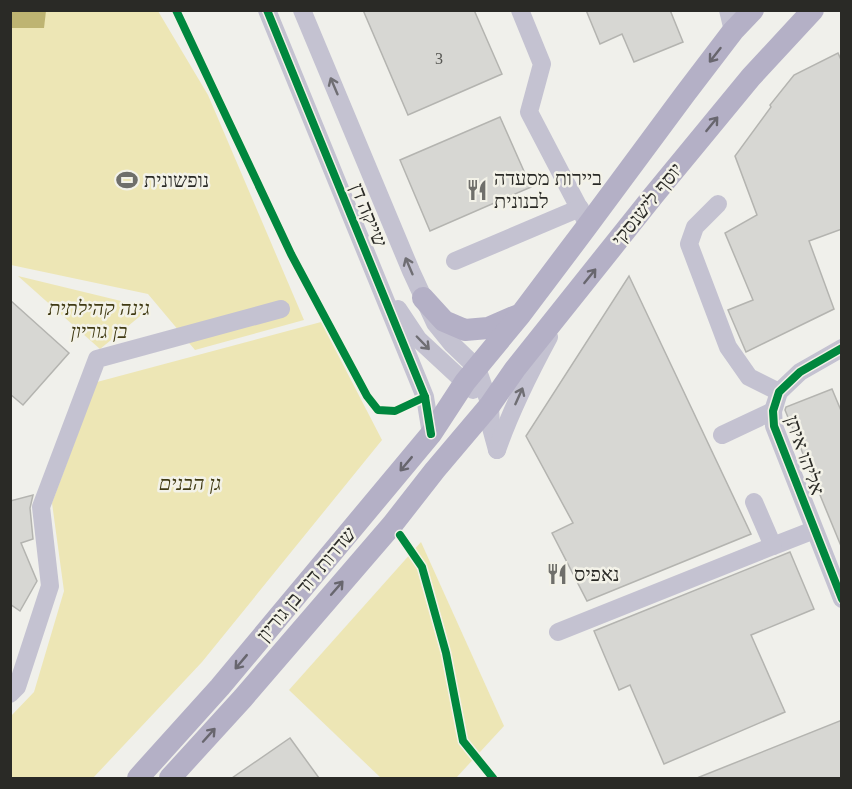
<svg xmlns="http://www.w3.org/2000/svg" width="852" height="789" font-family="'Times New Roman','Noto Sans Hebrew',serif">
<rect width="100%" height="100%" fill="#f0f0eb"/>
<g fill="#ede6b5">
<path d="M11,11H158L208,95L304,320L195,350L148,294L11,265Z"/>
<path d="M18,276L150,308L100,349Z"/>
<path d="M321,322L382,440L202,662L93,778H11V716L34,692L64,591L52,503L97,382Z"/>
<path d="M421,542L504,726L456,778H381L289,690Z"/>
</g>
<path fill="#beb472" d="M11,10L46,11L44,28H11Z"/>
<g fill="#d7d7d3" stroke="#b4b4b0" stroke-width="1.5">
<path d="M363,10H474L502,74L408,115Z"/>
<path d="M586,10H670L683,42L634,62L622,34L600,44Z"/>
<path d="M838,53L842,62V229L809,241L834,309L746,352L728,310L753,300L725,233L757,215L735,156L771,107L770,105L794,75Z"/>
<path d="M500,117L531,187L430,231L400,160Z"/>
<path d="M629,276L751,534L587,601L552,533L573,523L526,436Z"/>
<path d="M10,300L69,353L23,405L10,394Z"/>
<path d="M832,389L842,413L841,546L785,410L786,407Z"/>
<path d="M33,495L30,508L33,539L21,543L37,581L20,611L10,604V501Z"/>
<path d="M790,552L814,609L751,635L785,712L664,764L630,685L619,690L594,631Z"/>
<path d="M842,720V778H697Z"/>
<path d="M290,738L319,778H232Z"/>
</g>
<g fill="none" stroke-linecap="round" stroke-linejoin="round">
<g stroke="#c4c2d1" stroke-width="18">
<path d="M267,10L425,397L431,434"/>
<path d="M302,10L411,271L435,323L452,344L477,368L490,405L491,428L497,450"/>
<path d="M520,10L542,64L529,112L588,225"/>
<path d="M728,10L733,31"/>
<path d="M718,204L695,227L689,244L728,347L749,377L779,392"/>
<path d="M455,261L580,208"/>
<path d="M398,309L418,339L473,390"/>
<path d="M842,348L800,372L779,392L773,411L774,426L842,599"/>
<path d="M722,435L773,411"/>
<path d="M497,450C511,410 529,374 549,337"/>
<path d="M754,502L773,546L814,530"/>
<path d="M558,632L773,546"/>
<path d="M10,694L17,687L50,586L41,507L97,359L281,309"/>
</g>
<g stroke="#b4b0c6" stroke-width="22">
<path d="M423,298L444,321L465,330L488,328L516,316"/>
<path d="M138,778L220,687L431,434L465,382L521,314L588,225L685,94L733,31L753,10"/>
<path d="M170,778L243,698L392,525L435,470L490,405L515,369L653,196L751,77L813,10"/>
</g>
<defs>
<g id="cycleway">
<path d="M176,10L291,254L367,396L378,410L395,411L425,397"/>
<path d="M267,10L425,397L431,434"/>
<path d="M842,348L800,372L779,392L773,411L774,426L842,599"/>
<path d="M400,535L422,567L446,653L463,741L493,778"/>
</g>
</defs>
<use href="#cycleway" stroke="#f3f2e8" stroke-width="11"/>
<use href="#cycleway" stroke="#00873e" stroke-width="8"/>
</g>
<defs><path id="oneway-shaft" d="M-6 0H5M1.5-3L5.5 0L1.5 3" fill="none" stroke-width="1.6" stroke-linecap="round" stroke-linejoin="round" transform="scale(1.5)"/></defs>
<g stroke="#68666e">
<use href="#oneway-shaft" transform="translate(715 55) rotate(128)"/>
<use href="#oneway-shaft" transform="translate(712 124) rotate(-51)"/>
<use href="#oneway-shaft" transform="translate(590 276) rotate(-51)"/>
<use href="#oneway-shaft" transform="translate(406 464) rotate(130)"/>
<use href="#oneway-shaft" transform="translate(337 588) rotate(-49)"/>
<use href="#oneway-shaft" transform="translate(241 662) rotate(130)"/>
<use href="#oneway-shaft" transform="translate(209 735) rotate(-48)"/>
</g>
<g stroke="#6f6e73">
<use href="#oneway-shaft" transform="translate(334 86) rotate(-113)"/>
<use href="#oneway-shaft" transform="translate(409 266) rotate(-113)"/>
<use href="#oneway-shaft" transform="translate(423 343) rotate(46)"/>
<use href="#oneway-shaft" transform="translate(519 396) rotate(-66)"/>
</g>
<defs>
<symbol id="stadium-bare" viewBox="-9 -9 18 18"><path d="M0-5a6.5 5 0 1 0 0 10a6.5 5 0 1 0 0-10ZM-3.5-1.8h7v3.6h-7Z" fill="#6f6f6b" stroke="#f3f2e8" stroke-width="2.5" paint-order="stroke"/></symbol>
<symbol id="restaurant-bare" viewBox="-9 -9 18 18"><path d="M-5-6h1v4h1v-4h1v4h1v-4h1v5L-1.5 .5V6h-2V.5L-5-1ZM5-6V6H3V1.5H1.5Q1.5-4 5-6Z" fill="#6f6f6b" stroke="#f3f2e8" stroke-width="2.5" paint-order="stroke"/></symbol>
</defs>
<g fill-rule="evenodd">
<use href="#stadium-bare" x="112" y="165" width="30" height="30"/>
<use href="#restaurant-bare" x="462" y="175" width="30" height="30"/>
<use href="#restaurant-bare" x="542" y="559" width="30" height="30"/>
</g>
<g text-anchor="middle" stroke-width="5" stroke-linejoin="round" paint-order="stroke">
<g font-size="16" fill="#565652">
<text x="439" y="64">3</text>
</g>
<g font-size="20" fill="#2a2a26" stroke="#f3f2e8" text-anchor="start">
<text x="494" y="185">ביירות מסעדה<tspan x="494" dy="23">לבנונית</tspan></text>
<text x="144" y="187">נופשונית</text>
<text x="574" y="581">נאפיס</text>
</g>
<g font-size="20" fill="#2a2a26" stroke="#f3f2e8">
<text transform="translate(647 204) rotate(-51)" y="7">יוסף לישנסקי</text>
<text transform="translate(369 215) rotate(68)" y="7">שייקה דן</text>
<text transform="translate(805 455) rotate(71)" y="7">אליהו איתן</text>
<text transform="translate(306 584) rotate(-50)" y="7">שדרות דוד בן גוריון</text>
</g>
<g font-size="20" font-style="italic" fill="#403a13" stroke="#f3f2e8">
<text x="99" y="315">גינה קהילתית<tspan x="99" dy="23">בן גוריון</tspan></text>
<text x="190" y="490">גן הבנים</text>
</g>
</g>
<rect width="852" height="789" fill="none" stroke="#2a2a26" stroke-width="24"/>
</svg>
